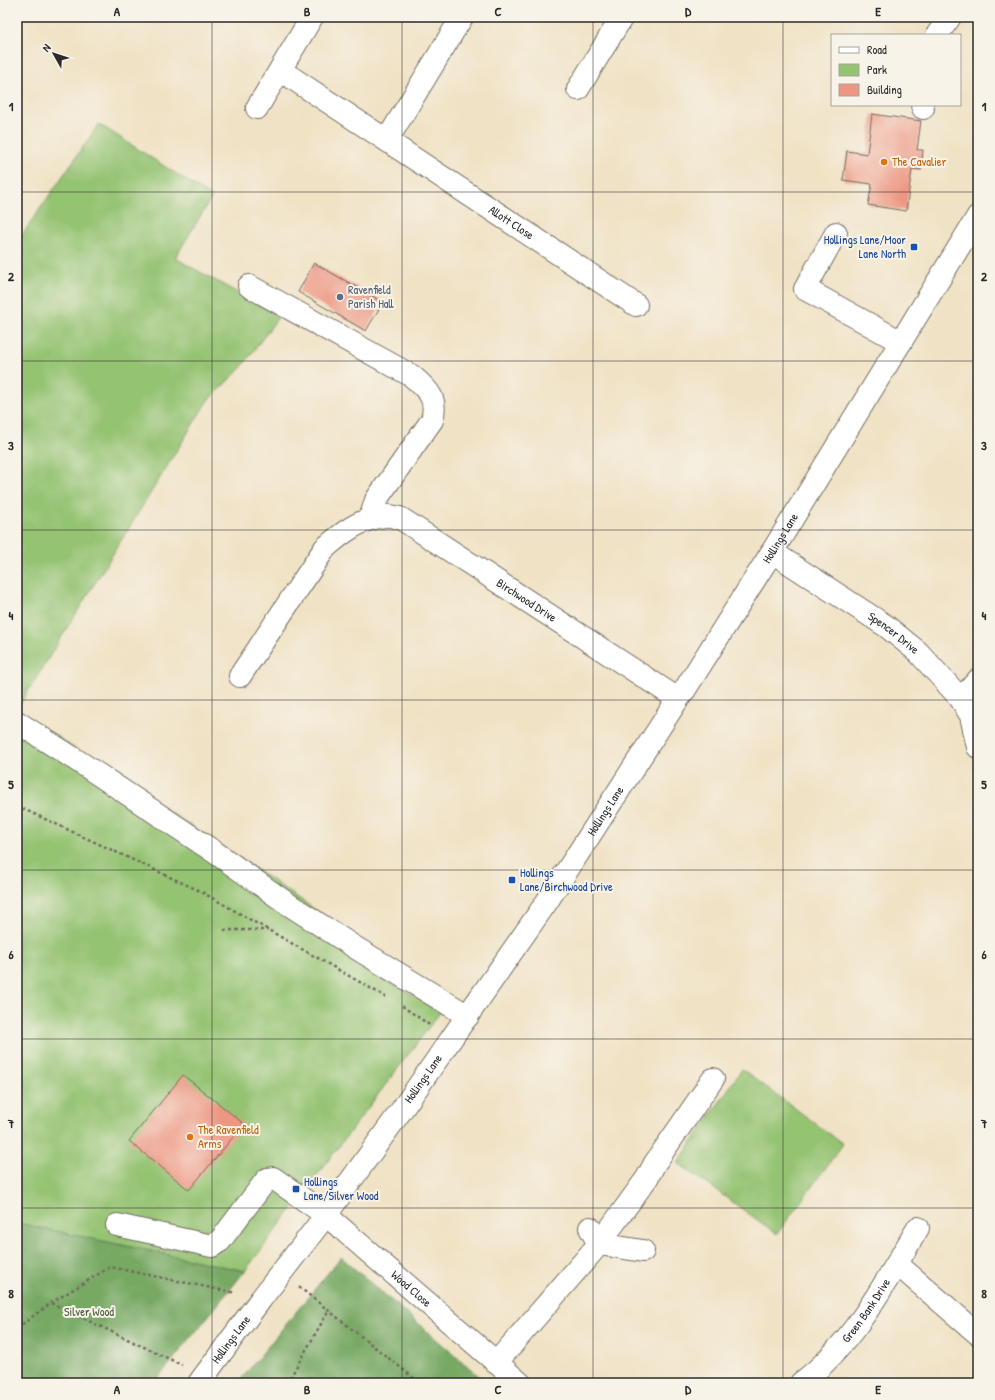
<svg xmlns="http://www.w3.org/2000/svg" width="995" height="1400" font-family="'Patrick Hand',sans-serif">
<rect width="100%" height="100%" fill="#f7f3e8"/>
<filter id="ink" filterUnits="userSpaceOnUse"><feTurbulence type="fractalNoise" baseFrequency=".025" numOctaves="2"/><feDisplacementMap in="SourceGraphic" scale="8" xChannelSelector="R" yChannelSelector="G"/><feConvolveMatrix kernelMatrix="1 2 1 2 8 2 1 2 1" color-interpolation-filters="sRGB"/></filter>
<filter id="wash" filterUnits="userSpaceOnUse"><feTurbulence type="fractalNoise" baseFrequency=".012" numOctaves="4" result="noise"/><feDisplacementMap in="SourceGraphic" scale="16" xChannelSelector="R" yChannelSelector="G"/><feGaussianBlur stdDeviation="0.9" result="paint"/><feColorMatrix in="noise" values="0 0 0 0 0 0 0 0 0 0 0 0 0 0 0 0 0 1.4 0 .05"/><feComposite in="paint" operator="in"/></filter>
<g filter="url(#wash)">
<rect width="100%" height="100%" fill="#f0e2c5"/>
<g fill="#94c372" stroke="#60774e">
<path d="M99,124L212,197L175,258L279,316L241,368L208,400L17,709V242Z"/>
<path d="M17,710L266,876L387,959L377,975L441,1011L245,1271L17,1223Z"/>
<path d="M742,1069L843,1144L777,1234L678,1163Z"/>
</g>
<g fill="#77a964" stroke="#516a48">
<path d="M17,1223L245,1271L154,1383H17Z"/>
<path d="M341,1257L487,1383H238Z"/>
</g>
<g id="blocks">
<g fill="#ed9682">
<path d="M872,114L921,121L917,150H923L921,170L912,169L906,211L868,205L872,184L843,180L847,151L867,154Z"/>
<path d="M314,263L383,302L366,331L298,292Z"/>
<path d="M183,1075L244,1124L189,1190L129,1141Z"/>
</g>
</g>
</g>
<g filter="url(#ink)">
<use href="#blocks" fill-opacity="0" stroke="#706b61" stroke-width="1"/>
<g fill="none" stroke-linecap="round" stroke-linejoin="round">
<defs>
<g id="minor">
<path d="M937,35L950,17"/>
<path id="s1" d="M280,70L636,305"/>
<path d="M578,89L622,17"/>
<path d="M922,105L923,108"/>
<path d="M257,108L312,17"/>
<path d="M387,140L462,17"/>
<path d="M836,233L805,289L901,342"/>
<path d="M249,286L412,376C428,390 438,398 432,420L376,500L370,519"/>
<path id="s2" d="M772,552L886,626L918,652L961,699L971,716L978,747"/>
<path id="s3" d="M240,676L325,548C342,533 361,518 385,516C389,515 395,517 400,518L678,699"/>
<path d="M961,699L978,680"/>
<path d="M17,722L84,765L213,851L288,904L356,948L468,1016"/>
<path id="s4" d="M117,1225L212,1246L220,1241L267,1179L273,1178L326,1215L520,1383"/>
<path d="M590,1228L599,1244L643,1251"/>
<path d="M897,1264L978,1334"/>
<path d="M496,1363L599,1244L647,1178L655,1163L713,1079"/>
<path id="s5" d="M199,1383L261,1299L326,1215L403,1108L546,903L678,699L684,691L772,552L978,216"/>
<path id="s6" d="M801,1383C853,1344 885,1283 918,1228"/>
</g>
</defs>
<use href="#minor" stroke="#706b61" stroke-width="24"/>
<g stroke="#706b61" stroke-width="2.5" stroke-dasharray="3 3" stroke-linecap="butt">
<path d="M17,806L200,891L386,997"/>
<path d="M224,930H268"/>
<path d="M402,1006L431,1026"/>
<path d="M299,1287L420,1383"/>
<path d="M51,1303L182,1365"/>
<path d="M17,1328L51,1303L110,1267L236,1293"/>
<path d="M287,1383L328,1312"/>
</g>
<use href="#minor" stroke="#fff" stroke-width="22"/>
</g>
</g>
<path fill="none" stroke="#2b2b2b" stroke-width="1" stroke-opacity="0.55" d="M212,17V1383M402,17V1383M593,17V1383M783,17V1383M17,192H978M17,361H978M17,530H978M17,700H978M17,870H978M17,1039H978M17,1208H978"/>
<g fill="#e8710a" stroke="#f7f3e8" stroke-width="1.5">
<circle cx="884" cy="162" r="4"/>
<circle cx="190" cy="1137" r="4"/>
</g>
<g fill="#1a4fb4" stroke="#f7f3e8" stroke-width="1.5">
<rect x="910" y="243" width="8" height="8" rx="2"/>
<rect x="508" y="876" width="8" height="8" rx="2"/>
<rect x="292" y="1185" width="8" height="8" rx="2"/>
</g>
<circle fill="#5c6f8a" stroke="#f7f3e8" stroke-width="1.5" cx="340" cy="297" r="4"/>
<g text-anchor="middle" stroke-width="4" stroke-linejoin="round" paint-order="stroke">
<g font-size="12" fill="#c56008" stroke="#f7f3e8" text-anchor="start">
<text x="892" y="166">The Cavalier</text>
<text x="198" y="1134">The Ravenfield<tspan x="198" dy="14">Arms</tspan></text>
</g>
<g font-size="12" fill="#2b2b2b" stroke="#f7f3e8">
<text dy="4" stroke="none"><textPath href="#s1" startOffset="277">Allott Close</textPath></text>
<text dy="4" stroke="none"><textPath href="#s5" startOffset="1026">Hollings Lane</textPath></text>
<text dy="4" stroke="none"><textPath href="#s3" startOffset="389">Birchwood Drive</textPath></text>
<text dy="4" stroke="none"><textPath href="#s2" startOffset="146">Spencer Drive</textPath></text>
<text dy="4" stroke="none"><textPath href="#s5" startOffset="702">Hollings Lane</textPath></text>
<text dy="4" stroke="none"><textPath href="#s5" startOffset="378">Hollings Lane</textPath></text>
<text dy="4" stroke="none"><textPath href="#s4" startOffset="368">Wood Close</textPath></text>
<text dy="4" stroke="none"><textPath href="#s6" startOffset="98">Green Bank Drive</textPath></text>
<text dy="4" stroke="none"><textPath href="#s5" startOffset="54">Hollings Lane</textPath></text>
</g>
<g font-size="12" fill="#164399" stroke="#f7f3e8" text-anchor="start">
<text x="906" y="244" text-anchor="end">Hollings Lane/Moor<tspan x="906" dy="14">Lane North</tspan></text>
<text x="520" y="877">Hollings<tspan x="520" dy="14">Lane/Birchwood Drive</tspan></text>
<text x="304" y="1186">Hollings<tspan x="304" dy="14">Lane/Silver Wood</tspan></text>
</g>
<g font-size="12" fill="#4e5e75" stroke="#f7f3e8" text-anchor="start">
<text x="348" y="294">Ravenfield<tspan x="348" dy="14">Parish Hall</tspan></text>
</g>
<g font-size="12" fill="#4a5940" stroke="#f7f3e8">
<text x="89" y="1316">Silver Wood</text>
</g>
</g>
<rect width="995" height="1400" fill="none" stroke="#f7f3e8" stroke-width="44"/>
<rect x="831" y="34" width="130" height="72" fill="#f7f3e8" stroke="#a5a39c"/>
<rect x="839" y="47" width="20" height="6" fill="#ffffff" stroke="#a5a39c"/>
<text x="867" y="54" font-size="12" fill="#2b2b2b">Road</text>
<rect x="839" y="64" width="20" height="12" fill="#94c372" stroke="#a5a39c"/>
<text x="867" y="74" font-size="12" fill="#2b2b2b">Park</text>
<rect x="839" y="84" width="20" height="12" fill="#ed9682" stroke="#a5a39c"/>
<text x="867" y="94" font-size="12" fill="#2b2b2b">Building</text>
<g transform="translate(54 54) rotate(309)" stroke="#f7f3e8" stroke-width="3" paint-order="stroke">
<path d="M0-3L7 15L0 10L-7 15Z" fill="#2b2b2b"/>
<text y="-6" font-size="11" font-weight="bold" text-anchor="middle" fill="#2b2b2b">N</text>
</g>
<rect x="22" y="22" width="951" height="1356" fill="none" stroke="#2b2b2b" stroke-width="1.5"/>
<g font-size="13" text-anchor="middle" font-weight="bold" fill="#2b2b2b">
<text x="117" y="16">A</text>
<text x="307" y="16">B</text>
<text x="498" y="16">C</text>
<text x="688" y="16">D</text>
<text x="878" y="16">E</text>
<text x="11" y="111">1</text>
<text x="984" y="111">1</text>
<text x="11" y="281">2</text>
<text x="984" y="281">2</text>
<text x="11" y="450">3</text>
<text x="984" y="450">3</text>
<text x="11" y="620">4</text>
<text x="984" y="620">4</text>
<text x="11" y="789">5</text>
<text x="984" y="789">5</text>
<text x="11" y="959">6</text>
<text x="984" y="959">6</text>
<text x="11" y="1128">7</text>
<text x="984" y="1128">7</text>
<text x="11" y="1298">8</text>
<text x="984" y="1298">8</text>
<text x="117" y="1394">A</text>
<text x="307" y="1394">B</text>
<text x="498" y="1394">C</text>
<text x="688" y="1394">D</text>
<text x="878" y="1394">E</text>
</g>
</svg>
